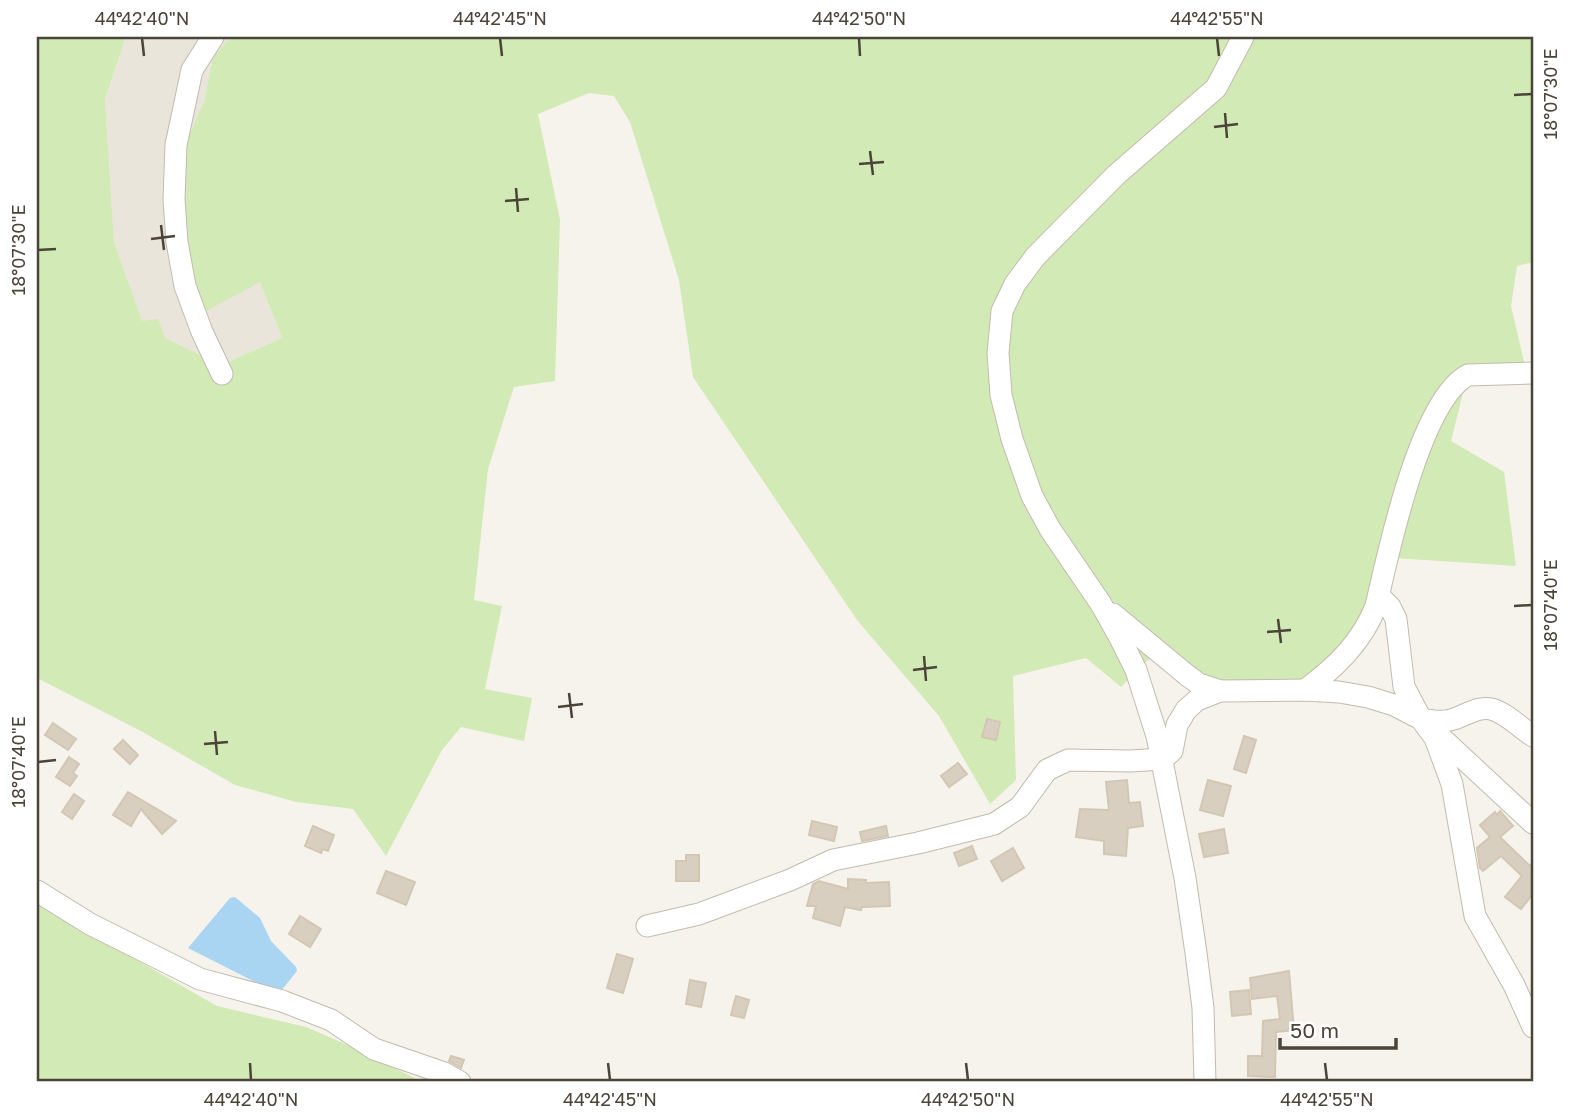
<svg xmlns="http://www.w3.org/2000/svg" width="1570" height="1119" font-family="'Golos Text',sans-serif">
<rect width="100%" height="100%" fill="#f6f3ec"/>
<path fill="#eae5da" d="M126,37H231L213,57L204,102L187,140L260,282L282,338L221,365L165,338L142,322L114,242L105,99Z"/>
<g fill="#d2eab5">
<path d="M37,37H126L105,99L114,242L142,321L158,319L165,338L221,365L282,338L260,282L204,312L189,278L181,182L187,140L204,102L213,57L231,37H1533V262L1517,266L1511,306L1525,366L1470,365L1451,441L1504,472L1516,566L1379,557L1357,648L1333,683H1224L1154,654L1121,687L1086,658L1013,676L1016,780L990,804L939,716L857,620L693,377L679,280L630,122L614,96L589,93L538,114L560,220L555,381L514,387L488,469L474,600L502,606L485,689L532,698L524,741L461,727L442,750L386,856L353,809L296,802L235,785L141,731L37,678Z"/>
<path d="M37,903L217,1006L306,1027L357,1049L422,1082H37Z"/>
</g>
<path fill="#a9d4f2" d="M235,897L260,918L271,941L296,967L297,971L281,991H273L188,948L230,898Z"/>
<g fill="#d8cfc1" stroke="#d3c7b4" stroke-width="2">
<path d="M987,719L1000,722L996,740L982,737Z"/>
<path d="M53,723L76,739L68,750L45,735Z"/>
<path d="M1244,736L1256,740L1246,773L1234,769Z"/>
<path d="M123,740L138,755L130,764L114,749Z"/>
<path d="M69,757L79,764L73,773L77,776L70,786L56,777Z"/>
<path d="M958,763L967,774L949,787L941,776Z"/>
<path d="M1127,780L1129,803L1140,802L1143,826L1128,828L1126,856L1104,854V841L1076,837L1080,809L1109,810L1106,782Z"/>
<path d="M1208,780L1231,786L1223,816L1200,810Z"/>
<path d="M128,792L162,812L176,821L162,834L141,809L131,826L113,815Z"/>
<path d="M74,794L84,801L72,819L62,812Z"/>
<path d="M1500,811L1513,826L1500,837L1530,866L1533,862V894L1521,909L1505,897L1522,876L1501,856L1483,871L1480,868L1477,848L1490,837L1480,825L1495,812L1497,815Z"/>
<path d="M812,821L837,827L834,841L809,835Z"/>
<path d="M313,826L334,835L328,851L323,849L321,853L305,846Z"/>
<path d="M886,826L888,836L862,841L860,832Z"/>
<path d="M1224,829L1228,853L1204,857L1199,834Z"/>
<path d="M972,846L977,859L959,866L954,853Z"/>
<path d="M1013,848L1024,868L1002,881L991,861Z"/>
<path d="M686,855H699V881H676V861H686Z"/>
<path d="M386,871L415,882L406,905L377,893Z"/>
<path d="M848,879L866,880V883L889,882L890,906L862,907L861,910L845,907L840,926L813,918L816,906H807L813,884L819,881L848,889Z"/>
<path d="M300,916L321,929L310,947L289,934Z"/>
<path d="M617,954L633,959L623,993L607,988Z"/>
<path d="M1289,971L1294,1030L1276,1032L1275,1077L1248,1076V1056H1262L1263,1021L1280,1019L1277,996L1252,999L1250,978Z"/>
<path d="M690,980L706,983L701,1007L686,1004Z"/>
<path d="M1249,990L1251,1014L1232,1016L1230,992Z"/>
<path d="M736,996L749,1000L744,1018L731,1015Z"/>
<path d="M451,1056L464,1060L461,1068L449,1061Z"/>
</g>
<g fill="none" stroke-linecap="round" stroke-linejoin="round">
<defs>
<g id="minor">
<path d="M213,37L192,70L176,145L174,199L177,242L185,286L202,332L222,374"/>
<path d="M1379,596L1390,607L1396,619L1404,687L1421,719L1533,823"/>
<path d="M1113,614L1188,676L1199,684L1220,691"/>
<path d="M1305,690C1336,667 1362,642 1376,606C1388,554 1420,400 1468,375L1533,373"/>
<path d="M1421,719C1433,721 1443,723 1454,719C1466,715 1478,706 1491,709C1507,713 1520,728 1533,736"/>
<path d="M37,891L90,924L200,979L282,1001L331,1020L374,1049L444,1073L460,1082"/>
<path d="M647,926L699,914L790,880L833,860L918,843L994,824L1020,807L1047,770L1068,760L1130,761L1163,759L1172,751L1177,725L1186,710L1197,700L1220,691L1305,690L1339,692L1368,697L1394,705L1421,719L1435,738L1452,784L1475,916L1514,985L1533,1027"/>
<path d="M1205,1082L1203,1008L1196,953L1185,878L1157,736L1136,670L1120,638L1101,604L1050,529L1032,496L1012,439L1001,395L998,353L1002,311L1015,284L1035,257L1116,175L1216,88L1243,37"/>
</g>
</defs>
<use href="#minor" stroke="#c2bbae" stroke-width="23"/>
<use href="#minor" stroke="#fff" stroke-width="21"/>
</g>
<path fill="none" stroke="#4b4439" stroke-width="2.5" d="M142,38L144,56M500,38L502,56M859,38L860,56M1217,38L1219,56M1514,95L1532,94M1225,113L1227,138M1214,127L1238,124M870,151L873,175M859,164L884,162M516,188L518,212M505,201L529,199M161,225L164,250M151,239L175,236M38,250L56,249M1514,606L1532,605M1278,619L1281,643M1267,632L1291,630M924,656L926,681M913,670L937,667M569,693L572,718M558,707L583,704M215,731L217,755M204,744L228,742M38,762L56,760M250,1063L251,1080M608,1063L610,1080M966,1063L968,1080M1325,1063L1327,1080"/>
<rect width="1570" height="1119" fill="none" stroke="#ffffff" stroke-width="77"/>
<path d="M1280 1038v10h116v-10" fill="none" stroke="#4b4439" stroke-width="3.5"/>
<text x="1290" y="1038" font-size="21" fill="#4b4439" stroke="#ffffff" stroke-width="5" paint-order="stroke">50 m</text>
<rect x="38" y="38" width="1494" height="1042" fill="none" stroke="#4b4439" stroke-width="2.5"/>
<g font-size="18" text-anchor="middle" fill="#4b4439">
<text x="142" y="25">44°42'40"N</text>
<text x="500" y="25">44°42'45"N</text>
<text x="859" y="25">44°42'50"N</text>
<text x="1217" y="25">44°42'55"N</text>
<text transform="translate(1551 94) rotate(-90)" y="6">18°07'30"E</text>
<text transform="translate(19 250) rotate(-90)" y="6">18°07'30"E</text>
<text transform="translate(1551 605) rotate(-90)" y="6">18°07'40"E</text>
<text transform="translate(19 762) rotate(-90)" y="6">18°07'40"E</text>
<text x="251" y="1106">44°42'40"N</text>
<text x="610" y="1106">44°42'45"N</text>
<text x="968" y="1106">44°42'50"N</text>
<text x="1327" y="1106">44°42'55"N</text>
</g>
</svg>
